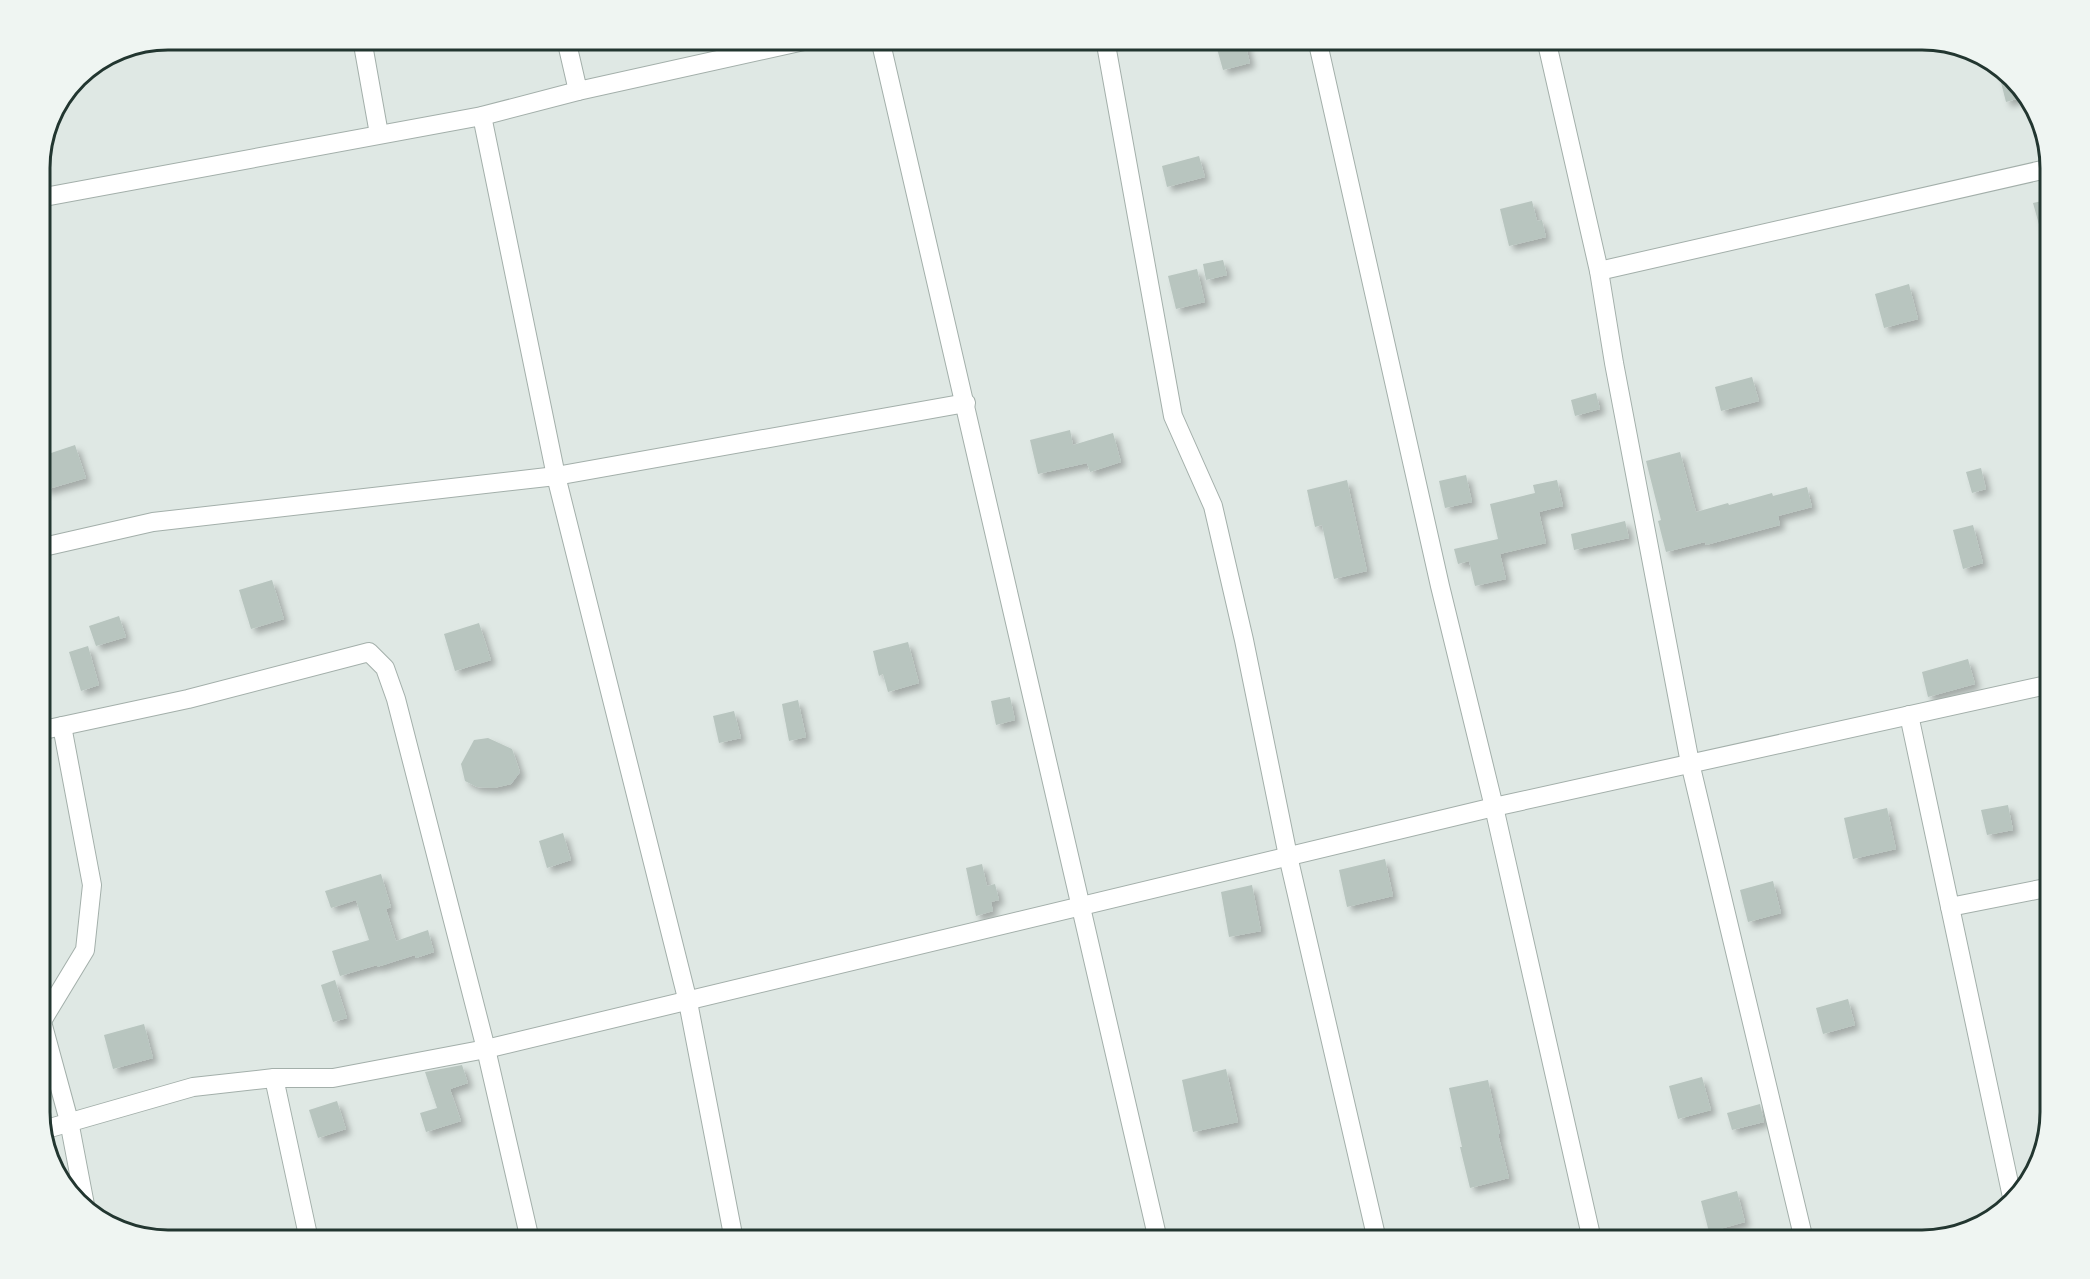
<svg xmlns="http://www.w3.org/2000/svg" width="2090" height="1279" font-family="'DM Sans',sans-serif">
<defs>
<filter id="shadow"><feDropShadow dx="5" dy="5" stdDeviation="3" flood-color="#0004"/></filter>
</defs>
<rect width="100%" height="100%" fill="#dfe8e4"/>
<g fill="#b8c5bf" filter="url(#shadow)">
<path d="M1238,39H1244L1250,63L1223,70L1216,45Z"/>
<path d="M1997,67L2017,86L2027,96L2006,102Z"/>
<path d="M1199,156L1205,177L1167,187L1162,166Z"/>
<path d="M2051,199V249L2046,250L2033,203Z"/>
<path d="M1532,201L1537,221L1542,220L1546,237L1509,246L1500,209Z"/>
<path d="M1223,260L1227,275L1206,280L1203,264Z"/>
<path d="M1197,269L1205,302L1176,309L1168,276Z"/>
<path d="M1909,284L1918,319L1884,328L1875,294Z"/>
<path d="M1752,377L1759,401L1721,411L1715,387Z"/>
<path d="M1596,393L1600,409L1575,416L1571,400Z"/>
<path d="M1070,430L1073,445L1113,433L1121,462L1090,472L1087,463L1038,474L1030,440Z"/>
<path d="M75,445L86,478L45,490L39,472V457Z"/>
<path d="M1680,452L1696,512L1728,503L1729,505L1772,493L1773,496L1807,487L1812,507L1778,516L1780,525L1706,545L1705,542L1666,552L1658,521L1661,520L1646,461Z"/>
<path d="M1981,468L1986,489L1972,493L1966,472Z"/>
<path d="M1466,475L1472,502L1445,508L1439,481Z"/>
<path d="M1347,480L1367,571L1334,579L1322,525L1315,527L1307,490Z"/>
<path d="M1557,480L1563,506L1539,512L1546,543L1500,554L1506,579L1475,586L1469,561L1458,564L1454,549L1498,539L1490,504L1535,493L1533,485Z"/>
<path d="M1625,521L1629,538L1574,550L1571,534Z"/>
<path d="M1973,525L1983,563L1963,569L1953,530Z"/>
<path d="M272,580L284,619L251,629L239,590Z"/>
<path d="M119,616L126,637L96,646L89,626Z"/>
<path d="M479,623L491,660L455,671L444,634Z"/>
<path d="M908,642L919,683L888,692L883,674L879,676L873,651Z"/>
<path d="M88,646L99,685L81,691L69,652Z"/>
<path d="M1968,659L1975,684L1928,697L1922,672Z"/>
<path d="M1010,697L1015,720L996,725L991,701Z"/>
<path d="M798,700L806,737L789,741L782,704Z"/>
<path d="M734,711L741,738L719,743L713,716Z"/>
<path d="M488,738L512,749L520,772L511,784L494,788L477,787L465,781L461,764L474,740Z"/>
<path d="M2008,805L2013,830L1987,835L1981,810Z"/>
<path d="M1887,808L1896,849L1853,859L1844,818Z"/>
<path d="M563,833L571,860L547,868L539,841Z"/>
<path d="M1385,859L1393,896L1347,907L1339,870Z"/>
<path d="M982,864L987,886L995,884L999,900L991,902L993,911L976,916L966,868Z"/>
<path d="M381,874L391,907L386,909L396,941L428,930L434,952L416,958L415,955L377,967V965L340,976L332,951L369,940L356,900L331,908L325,891Z"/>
<path d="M1773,881L1781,913L1748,922L1740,890Z"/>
<path d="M1252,885L1261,931L1229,937L1221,892Z"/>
<path d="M335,980L347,1018L333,1022L321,985Z"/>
<path d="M1848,999L1855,1025L1823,1034L1816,1008Z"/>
<path d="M144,1024L153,1058L113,1069L104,1035Z"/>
<path d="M462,1065L468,1083L450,1089L461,1121L426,1132L420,1113L437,1108L425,1072Z"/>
<path d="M1226,1069L1238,1122L1193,1132L1182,1080Z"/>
<path d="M1702,1077L1711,1110L1678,1119L1669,1086Z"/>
<path d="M1488,1080L1500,1134H1498L1509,1178L1470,1188L1460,1147H1462L1449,1088Z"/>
<path d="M337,1101L346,1129L318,1138L309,1110Z"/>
<path d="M1760,1104L1764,1122L1732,1130L1727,1113Z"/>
<path d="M1737,1191L1745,1222L1709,1232L1701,1201Z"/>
</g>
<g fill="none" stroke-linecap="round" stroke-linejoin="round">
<defs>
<g id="minor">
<path d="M362,39L379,134"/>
<path d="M566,39L578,91L813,39"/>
<path d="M880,39C974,439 1064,840 1158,1240"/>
<path d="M1105,39L1173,416L1213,506L1244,640L1288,856L1377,1240"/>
<path d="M1317,39L1440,586L1494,807L1592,1240"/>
<path d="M1546,39L1599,271L1614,363L1690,763L1804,1240"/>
<path d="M482,116L556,476L688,1002L734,1240"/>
<path d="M39,198L482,116L578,91"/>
<path d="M1599,271L2051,168"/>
<path d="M39,548L153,522L556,476L966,403"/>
<path d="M1909,715L2012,1197"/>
<path d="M39,731L188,699L369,652L385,668L396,699L486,1049L530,1240"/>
<path d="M1950,907L2051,887"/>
<path d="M39,1011L69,1121L85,1205"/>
<path d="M42,1021L85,950L92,885L62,726"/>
<path d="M274,1078L309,1240"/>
<path d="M43,1130L193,1087L274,1078H333L486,1049L1494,807L2051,684"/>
</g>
</defs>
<use href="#minor" stroke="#a3afaa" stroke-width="20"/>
<use href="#minor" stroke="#fff" stroke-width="18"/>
</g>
<path d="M0 0H2090V1279H0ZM168 50H1922A118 118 0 0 1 2040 168V1112A118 118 0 0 1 1922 1230H168A118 118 0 0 1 50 1112V168A118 118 0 0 1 168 50Z" fill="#eff5f2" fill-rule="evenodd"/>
<path fill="none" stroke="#223630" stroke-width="3" d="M168 50H1922A118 118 0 0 1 2040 168V1112A118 118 0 0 1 1922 1230H168A118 118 0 0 1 50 1112V168A118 118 0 0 1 168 50Z"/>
</svg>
